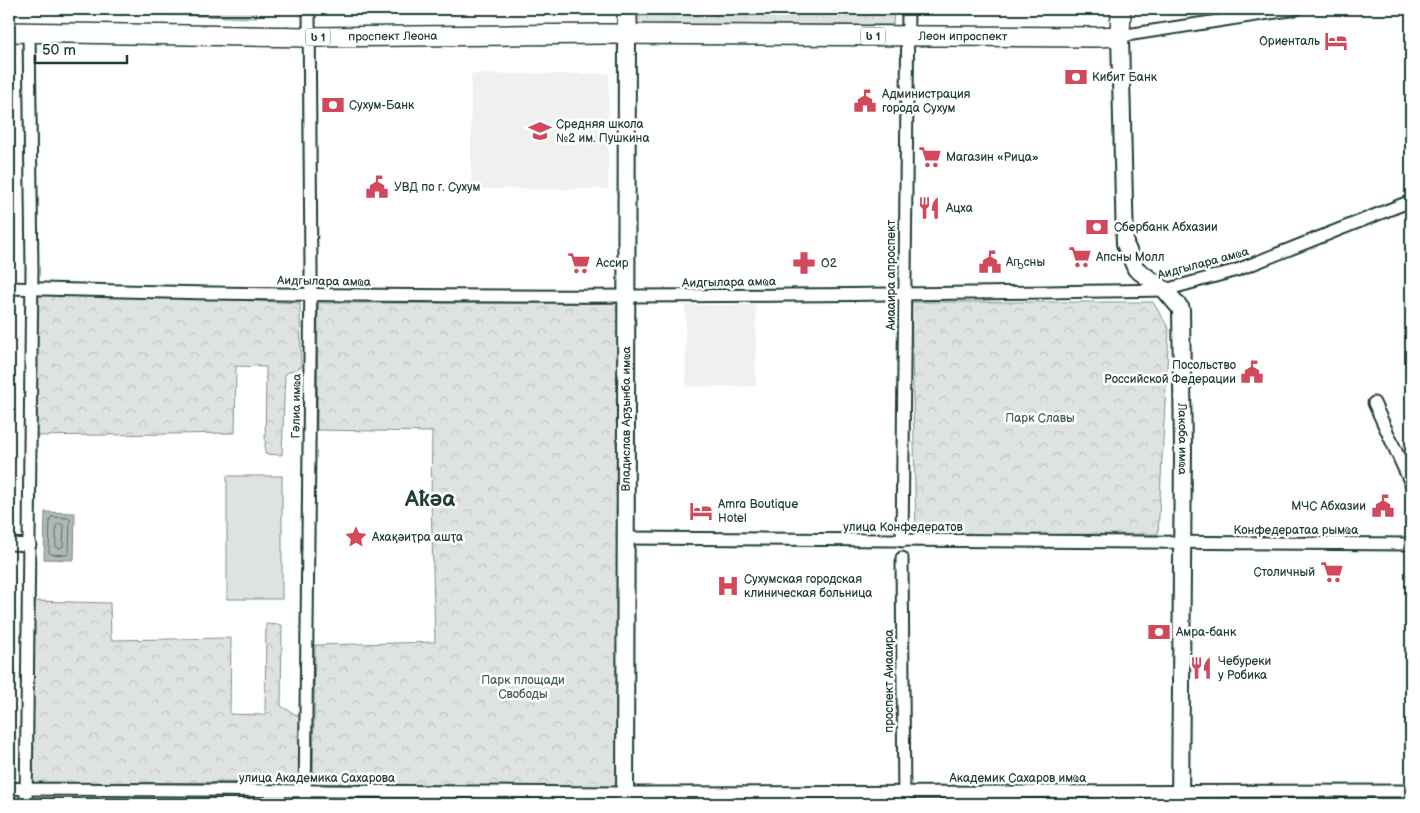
<svg xmlns="http://www.w3.org/2000/svg" width="1420" height="813" font-family="'Balsamiq Sans','Noto Sans Georgian',sans-serif">
<defs>
<pattern id="forest-crowns" width="20" height="18" patternUnits="userSpaceOnUse" patternTransform="scale(1.25)"><rect width="20" height="18" fill="#dee3e2"/><path d="M2 6a3 3 0 1 1 6 0M12 15a3 3 0 1 1 6 0" fill="none" stroke="#bec4c2"/></pattern>
</defs>
<rect width="100%" height="100%" fill="#fff"/>
<filter id="ink" filterUnits="userSpaceOnUse"><feTurbulence type="fractalNoise" baseFrequency=".02" numOctaves="2"/><feDisplacementMap in="SourceGraphic" scale="10" xChannelSelector="R" yChannelSelector="G"/><feConvolveMatrix kernelMatrix="1 2 1 2 8 2 1 2 1" color-interpolation-filters="sRGB"/></filter>
<g filter="url(#ink)">
<g fill="#eef1f0">
<path d="M471,74H609L608,189H471Z"/>
<path d="M685,305H756V386L686,387Z"/>
</g>
<rect fill="#dee3e2" stroke="#7e908b" x="227" y="476" width="55" height="123"/>
<g fill="url(#forest-crowns)" stroke="#7e908b">
<path d="M9,9H257L256,18Z"/>
<path d="M638,9H894L893,25H638Z"/>
<path d="M34,291L300,303L301,367L285,374L282,455L265,454L266,367L236,366L235,433L35,436Z"/>
<path d="M911,302H1153L1169,329L1158,534L916,535Z"/>
<path d="M318,303H622L623,788L313,783L315,645L435,642L431,499L432,432L317,430Z"/>
<path d="M33,601L110,603L111,640L231,638L230,714L265,715L266,624L282,625L281,706L300,717V782L31,783Z"/>
</g>
<path fill="#afbab7" stroke="#758883" d="M45,512L75,513L74,560L44,559Z"/>
<g fill="none" stroke-linecap="round" stroke-linejoin="round">
<g stroke="#596f68" stroke-width="1">
<path d="M52,517L68,518L70,519L69,552L67,555L51,554L49,553L50,520Z"/>
<path d="M58,524H62L64,526L63,546L61,548H57L56,546V526Z"/>
</g>
<defs>
<g id="minor">
<path d="M1120,36L1296,9"/>
<path d="M9,288C394,300 780,297 1165,290L1237,270L1411,201"/>
<path d="M1374,403L1411,484"/>
<path d="M625,538L1411,544"/>
<path d="M902,541L908,9"/>
<path d="M9,544L30,545"/>
<path d="M902,558L904,804"/>
<path d="M9,788L26,789L625,793L1411,791"/>
<path d="M26,804L32,270L29,32"/>
<path d="M305,804L311,272L309,9"/>
</g>
<g id="secondary">
<path id="s1" d="M1120,36L1125,244L1136,269L1165,290L1181,309L1183,451L1180,804"/>
<path id="s2" d="M625,804L627,34"/>
</g>
<g id="trunk">
<path id="s3" d="M9,32L309,37L605,34L1096,37L1120,36L1121,9"/>
<path d="M627,34V9"/>
</g>
</defs>
<use href="#minor" stroke="#1f3d34" stroke-width="15"/>
<use href="#secondary" stroke="#1f3d34" stroke-width="20"/>
<use href="#trunk" stroke="#1f3d34" stroke-width="22"/>
<use href="#minor" stroke="#fff" stroke-width="11"/>
<use href="#secondary" stroke="#fff" stroke-width="16"/>
<use href="#trunk" stroke="#fff" stroke-width="19"/>
</g>
</g>
<defs>
<symbol id="hotel-bare" viewBox="-9 -9 18 18"><path d="M-6-4.5h1.5V1H6V5H4.5V3h-9V5H-6ZM-4 0a1.8 1.8 0 1 1 3.6 0ZM.5 0V-2.5h3Q6-2.5 6 0Z" fill="#d1495b" stroke="#fff" stroke-width="2.5" paint-order="stroke"/></symbol>
<symbol id="bank-bare" viewBox="-9 -9 18 18"><path d="M-6-4H6V4H-6ZM0-2.3a2.3 2.3 0 1 0 0 4.6a2.3 2.3 0 1 0 0-4.6Z" fill="#d1495b" stroke="#fff" stroke-width="2.5" paint-order="stroke"/></symbol>
<symbol id="civic-bare" viewBox="-9 -9 18 18"><path d="M-.6-6.5H3V-4.5H.6V-3L4-1V1h2V6H-6V1h2V-1L-.6-3ZM-1.2 2.5V6h2.4V2.5Z" fill="#d1495b" stroke="#fff" stroke-width="2.5" paint-order="stroke"/></symbol>
<symbol id="school-bare" viewBox="-9 -9 18 18"><path d="M0-5L7-2L0 1L-7-2ZM-4 1L0 2.5L4 1V4Q0 6-4 4Z" fill="#d1495b" stroke="#fff" stroke-width="2.5" paint-order="stroke"/></symbol>
<symbol id="supermarket-bare" viewBox="-9 -9 18 18"><path d="M-6-5.5h2.5l.6 2H6L4.5 2H-2.5L-4.4-4H-6ZM-1.5 3.2a1.3 1.3 0 1 0 .1 0ZM3 3.2a1.3 1.3 0 1 0 .1 0Z" fill="#d1495b" stroke="#fff" stroke-width="2.5" paint-order="stroke"/></symbol>
<symbol id="restaurant-bare" viewBox="-9 -9 18 18"><path d="M-5-6h1v4h1v-4h1v4h1v-4h1v5L-1.5 .5V6h-2V.5L-5-1ZM5-6V6H3V1.5H1.5Q1.5-4 5-6Z" fill="#d1495b" stroke="#fff" stroke-width="2.5" paint-order="stroke"/></symbol>
<symbol id="pharmacy-bare" viewBox="-9 -9 18 18"><path d="M-2-6h4v4h4v4h-4v4h-4v-4h-4v-4h4Z" fill="#d1495b" stroke="#fff" stroke-width="2.5" paint-order="stroke"/></symbol>
<symbol id="sight-bare" viewBox="-9 -9 18 18"><path d="M0-6L1.8-2.2L6-1.7L2.9 1.2L3.7 5.4L0 3.3L-3.7 5.4L-2.9 1.2L-6-1.7L-1.8-2.2Z" fill="#d1495b" stroke="#fff" stroke-width="2.5" paint-order="stroke"/></symbol>
<symbol id="hospital-bare" viewBox="-9 -9 18 18"><path d="M-5-5h3v3.5h4V-5h3V5h-3V1.5h-4V5h-3Z" fill="#d1495b" stroke="#fff" stroke-width="2.5" paint-order="stroke"/></symbol>
</defs>
<g fill-rule="evenodd">
<use href="#hotel-bare" x="1320" y="25" width="32" height="32"/>
<use href="#bank-bare" x="1060" y="61" width="32" height="32"/>
<use href="#civic-bare" x="849" y="85" width="32" height="32"/>
<use href="#bank-bare" x="317" y="89" width="32" height="32"/>
<use href="#school-bare" x="524" y="115" width="32" height="32"/>
<use href="#supermarket-bare" x="914" y="141" width="32" height="32"/>
<use href="#civic-bare" x="361" y="171" width="32" height="32"/>
<use href="#restaurant-bare" x="913" y="192" width="32" height="32"/>
<use href="#bank-bare" x="1081" y="211" width="32" height="32"/>
<use href="#supermarket-bare" x="1064" y="241" width="32" height="32"/>
<use href="#civic-bare" x="974" y="246" width="32" height="32"/>
<use href="#supermarket-bare" x="563" y="247" width="32" height="32"/>
<use href="#pharmacy-bare" x="788" y="247" width="32" height="32"/>
<use href="#civic-bare" x="1236" y="356" width="32" height="32"/>
<use href="#civic-bare" x="1367" y="490" width="32" height="32"/>
<use href="#hotel-bare" x="685" y="495" width="32" height="32"/>
<use href="#sight-bare" x="340" y="521" width="32" height="32"/>
<use href="#supermarket-bare" x="1316" y="556" width="32" height="32"/>
<use href="#hospital-bare" x="712" y="570" width="32" height="32"/>
<use href="#bank-bare" x="1143" y="616" width="32" height="32"/>
<use href="#restaurant-bare" x="1185" y="652" width="32" height="32"/>
</g>
<g text-anchor="middle" stroke-width="5" stroke-linejoin="round" paint-order="stroke">
<g fill="#fff" stroke="#627771" stroke-width="1">
<rect x="860.5" y="27.5" width="25" height="17" rx="4"/>
<rect x="305.5" y="28.5" width="25" height="17" rx="4"/>
</g>
<g font-size="11" font-weight="bold" fill="#1f3d34">
<text x="873" y="40">ს 1</text>
<text x="318" y="41">ს 1</text>
</g>
<g font-size="12" fill="#1f3d34" stroke="#fff">
<text dy="4" stroke="none"><textPath href="#s3" startOffset="384">проспект Леона</textPath></text>
<text dy="4" stroke="none"><textPath href="#s3" startOffset="954">Леон ипроспект</textPath></text>
<text transform="translate(1203 263) rotate(-15)" y="4">Аидгылара амҩа</text>
<text transform="translate(891 275) rotate(-90)" y="4">Аиааира апроспект</text>
<text transform="translate(324 281) rotate(1)" y="4">Аидгылара амҩа</text>
<text transform="translate(729 282) rotate(-1)" y="4">Аидгылара амҩа</text>
<text transform="translate(296 406) rotate(-89)" y="4">Гәлиа имҩа</text>
<text dy="4" stroke="none"><textPath href="#s2" startOffset="385">Владислав Арӡынба имҩа</textPath></text>
<text dy="4" stroke="none"><textPath href="#s1" startOffset="426">Лакоба имҩа</textPath></text>
<text x="903" y="531">улица Конфедератов</text>
<text x="1296" y="534">Конфедератаа рымҩа</text>
<text transform="translate(889 681) rotate(-90)" y="4">проспект Аиааира</text>
<text x="317" y="782">улица Академика Сахарова</text>
<text x="1018" y="782">Академик Сахаров имҩа</text>
</g>
<g font-size="12" fill="#1f3d34" stroke="#fff" text-anchor="start">
<text x="1320" y="45" text-anchor="end">Ориенталь</text>
<text x="1092" y="81">Кибит Банк</text>
<text x="882" y="98">Администрация<tspan x="882" dy="14">города Сухум</tspan></text>
<text x="349" y="109">Сухум-Банк</text>
<text x="556" y="128">Средняя школа<tspan x="556" dy="14">№2 им. Пушкина</tspan></text>
<text x="946" y="161">Магазин «Рица»</text>
<text x="394" y="191">УВД по г. Сухум</text>
<text x="946" y="212">Ацха</text>
<text x="1114" y="231">Сбербанк Абхазии</text>
<text x="1096" y="261">Апсны Молл</text>
<text x="1006" y="266">Аҧсны</text>
<text x="596" y="267">Ассир</text>
<text x="821" y="267">О2</text>
<text x="1236" y="369" text-anchor="end">Посольство<tspan x="1236" dy="14">Российской Федерации</tspan></text>
<text x="718" y="508">Amra Boutique<tspan x="718" dy="14">Hotel</tspan></text>
<text x="1366" y="510" text-anchor="end">МЧС Абхазии</text>
<text x="372" y="541">Ахақәиҭра ашҭа</text>
<text x="1315" y="576" text-anchor="end">Столичный</text>
<text x="744" y="583">Сухумская городская<tspan x="744" dy="14">клиническая больница</tspan></text>
<text x="1176" y="636">Амра-банк</text>
<text x="1218" y="665">Чебуреки<tspan x="1218" dy="14">у Робика</tspan></text>
</g>
<g font-size="12" fill="#455e57" stroke="#fff">
<text x="1040" y="422">Парк Славы</text>
<text x="523" y="684">Парк площади<tspan x="523" dy="14">Свободы</tspan></text>
</g>
<g font-size="22" font-weight="bold" fill="#1f3d34" stroke="#fff">
<text x="430" y="506">Аҟəа</text>
</g>
</g>
<rect width="1420" height="813" fill="none" stroke="#fff" stroke-width="30"/>
<rect x="15" y="15" width="1390" height="783" fill="none" stroke="#1f3d34" stroke-width="2" filter="url(#ink)"/>
<path d="M35 55v8h92v-8" fill="none" stroke="#1f3d34" stroke-width="2.5"/>
<text x="42" y="55" font-size="15" fill="#1f3d34" stroke="#ffffff" stroke-width="4" paint-order="stroke">50 m</text>
</svg>
